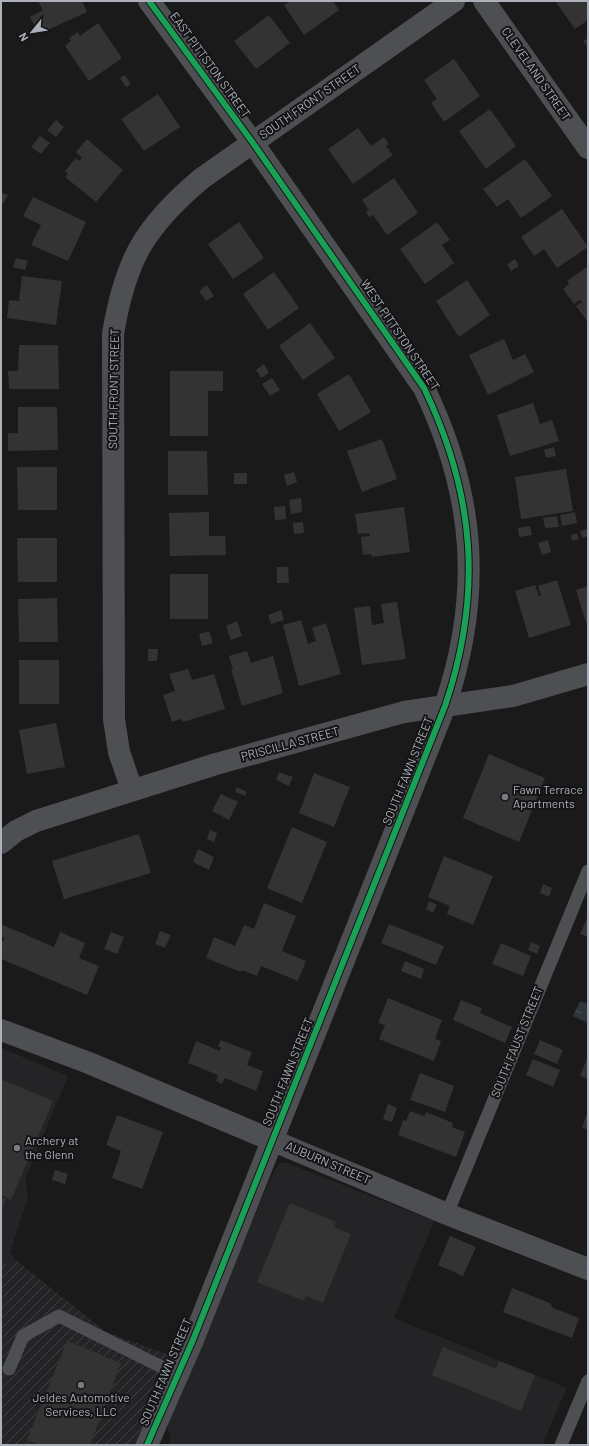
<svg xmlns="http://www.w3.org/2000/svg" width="589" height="1446" font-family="Barlow,sans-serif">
<defs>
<pattern id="industrial-furrows" width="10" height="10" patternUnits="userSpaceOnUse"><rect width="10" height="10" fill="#242426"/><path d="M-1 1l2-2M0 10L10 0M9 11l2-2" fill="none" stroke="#414143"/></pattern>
<pattern id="water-ripples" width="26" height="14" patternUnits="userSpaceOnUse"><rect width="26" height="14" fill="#2e353b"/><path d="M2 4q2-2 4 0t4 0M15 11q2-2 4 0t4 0" fill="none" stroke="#4a5055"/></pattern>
</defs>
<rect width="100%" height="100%" fill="#1a1a1a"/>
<g fill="#242426">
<path d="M1,1048L68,1076L25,1179L28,1197L10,1252L17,1261L8,1265L1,1262Z"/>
<path d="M280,1163H287L434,1221L394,1318L567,1388L542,1445H169L171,1439L166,1421L274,1171Z"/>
</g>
<path fill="url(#industrial-furrows)" d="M17,1261L106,1332L178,1358L137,1445H1V1262L8,1265Z"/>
<path fill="url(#water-ripples)" d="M580,1001L588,1004V1023L573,1016Z"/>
<g fill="#333334">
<path d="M38,1H82L87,12L39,34L30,17L43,10Z"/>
<path d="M290,1H333L339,10L304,35L284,5Z"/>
<path d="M555,1H588V20L575,29Z"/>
<path d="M269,15L290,43L256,69L234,41Z"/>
<path d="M98,23L122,58L89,81L65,46L71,41L69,38L78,32L80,36Z"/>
<path d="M588,38V48L583,41Z"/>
<path d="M454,59L480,96L444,122L431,103L437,99L424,80Z"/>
<path d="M125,75L131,84L126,87L120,78Z"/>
<path d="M158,94L180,127L144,151L121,119Z"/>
<path d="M490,109L516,146L486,169L459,131Z"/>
<path d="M56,120L64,127L56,137L47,130Z"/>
<path d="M358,128L371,146L384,137L389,144L386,146L393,155L353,184L328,149Z"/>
<path d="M40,136L50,143L41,154L31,147Z"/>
<path d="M87,139L123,170L96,202L65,177L68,174L65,171L76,158L79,161L82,158L76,152Z"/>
<path d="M525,159L552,196L521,218L508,199L497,207L483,189Z"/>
<path d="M394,178L418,213L387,235L373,215L369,217L366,212L369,210L362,200Z"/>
<path d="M1,192L8,195L3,204L1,203Z"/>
<path d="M33,197L86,222L68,261L31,245L41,225L23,216Z"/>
<path d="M562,209L588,247L557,268L544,249L534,256L521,237Z"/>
<path d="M239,222L264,258L233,279L208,244Z"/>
<path d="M437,222L450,240L442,245L454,263L425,284L400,249Z"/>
<path d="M16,258L28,261L25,270L13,267Z"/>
<path d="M515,259L519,266L511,271L507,264Z"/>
<path d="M588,266V320L587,321L576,306L582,302L580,300L574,304L563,289L569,284L567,281Z"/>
<path d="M274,272L299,308L268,330L243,294Z"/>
<path d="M22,276L62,281L56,325L7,318L9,300L19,301Z"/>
<path d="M467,280L490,315L459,337L436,301Z"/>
<path d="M207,285L214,296L206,301L199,291Z"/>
<path d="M310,323L335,358L303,380L279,346Z"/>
<path d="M504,339L513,360L525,354L534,372L488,395L469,355Z"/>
<path d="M19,345H58L59,389H9L8,371H18Z"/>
<path d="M264,364L269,373L261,378L256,370Z"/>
<path d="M170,371H223V391H208V436H170Z"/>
<path d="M349,374L371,412L339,431L317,394Z"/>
<path d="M272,378L280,390L270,396L262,384Z"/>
<path d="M533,403L540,424L552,420L559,441L510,456L497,415Z"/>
<path d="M18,407H57L58,450L8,451V433H18Z"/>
<path d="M382,439L397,479L362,492L347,451Z"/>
<path d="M554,447L556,456L546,458L544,450Z"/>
<path d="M168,451H207L208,495H168Z"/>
<path d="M17,467H57V510H18Z"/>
<path d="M566,469L573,511L521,519L515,477Z"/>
<path d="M294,472L297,482L287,486L284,475Z"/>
<rect x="234" y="473" width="13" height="11"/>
<path d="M301,498L302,512L291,514L289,500Z"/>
<path d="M285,506L286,519L275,520L274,507Z"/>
<path d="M404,507L410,552L372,557L371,554L363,555L361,537L370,536L369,533L358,534L355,514Z"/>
<path d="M209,512V536H225L226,555L170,556L169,513Z"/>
<path d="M575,512L577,523L562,526L560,515Z"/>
<path d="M557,516L559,527L545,528L543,518Z"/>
<path d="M303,522L304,533L294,534L293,523Z"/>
<path d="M530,526L532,535L519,537L518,528Z"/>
<path d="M587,529L588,536L582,538L580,531Z"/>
<path d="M577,533L579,539L572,541L571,535Z"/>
<path d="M17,538H57V582H18Z"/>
<path d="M548,540L551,552L542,555L538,543Z"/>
<path d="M277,567H288L289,583H277Z"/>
<rect x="170" y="574" width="38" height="45"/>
<path d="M557,580L571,625L529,638L515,591L535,585L539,596H541L538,586Z"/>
<path d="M588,586V622L586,623L576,590Z"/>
<path d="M57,598L58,642H19L18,599Z"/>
<path d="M397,602L406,659L362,665L354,608L370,606L372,625L384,623L381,604Z"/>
<path d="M281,610L284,620L271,624L268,615Z"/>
<path d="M301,620L308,644L316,641L312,628L326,623L341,674L299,686L283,625Z"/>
<path d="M237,621L242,636L231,640L226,626Z"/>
<path d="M209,631L213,643L202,646L199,634Z"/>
<path d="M148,649H158L157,661H148Z"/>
<path d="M247,651L251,663L273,656L283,693L242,706L231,669H233L229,656Z"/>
<rect x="19" y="660" width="40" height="44"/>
<path d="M188,669L192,680L214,674L225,709L183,722L181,719L172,722L163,695L175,691L169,674Z"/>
<path d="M56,723L65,767L27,774L19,730Z"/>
<path d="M489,754L545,778L519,842L463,818Z"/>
<path d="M279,772L293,777L289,786L276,780Z"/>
<path d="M314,773L350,787L334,827L299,813Z"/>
<path d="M237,787L247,792L245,796L235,792Z"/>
<path d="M221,794L238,802L229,820L212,811Z"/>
<path d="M292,827L327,842L302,903L267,888Z"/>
<path d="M210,830L217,833L214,842L207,839Z"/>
<path d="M139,834L151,873L64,899L52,861Z"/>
<path d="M198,849L214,857L209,870L193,862Z"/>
<path d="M444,856L493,876L473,925L447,914L450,906L428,897Z"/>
<path d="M543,884L552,888L549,897L540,893Z"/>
<path d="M429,901L437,905L433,913L426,909Z"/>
<path d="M264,903L296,916L282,951L306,961L298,981L261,966L257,976L242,970L241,972L206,958L214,937L235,946L244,925L254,929Z"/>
<path d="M588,916V937L580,934Z"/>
<path d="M1,924L54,947L60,932L85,943L79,958L99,966L87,995L1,959V945L4,938L1,936Z"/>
<path d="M389,924L444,946L436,965L381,943Z"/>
<path d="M160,931L171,935L165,948L155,944Z"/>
<path d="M111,932L124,937L117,954L104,949Z"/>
<path d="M531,942L540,946L537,954L528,950Z"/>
<path d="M501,943L531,956L523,976L492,964Z"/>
<path d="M405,961L424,969L421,979L401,971Z"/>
<path d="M388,998L442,1020L435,1039L441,1041L434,1061L379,1039L385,1025L378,1023Z"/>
<path d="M461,1000L482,1008L480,1013L512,1027L505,1043L453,1020Z"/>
<path d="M221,1040L252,1052L247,1065L263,1071L256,1091L225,1078L222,1084L216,1081L218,1075L188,1063L196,1041L220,1051L221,1048L218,1046Z"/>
<path d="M540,1040L563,1050L557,1064L534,1054Z"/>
<path d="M588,1056V1079L580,1076Z"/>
<path d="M533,1059L560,1070L553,1087L526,1075Z"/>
<path d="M420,1073L454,1086L445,1112L410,1100Z"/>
<path d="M1,1079L53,1101L11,1200L1,1195Z"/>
<path d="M388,1104L397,1108L392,1122L383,1119Z"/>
<path d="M410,1111L424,1116L426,1112L453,1123L452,1127L465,1132L456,1157L398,1135L403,1120L406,1121Z"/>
<path d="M588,1111V1130L582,1127Z"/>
<path d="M117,1115L163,1132L142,1189L112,1178L121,1151L106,1145Z"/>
<path d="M55,1170L68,1174L65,1184L52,1180Z"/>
<path d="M1,1197L6,1199L1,1211Z"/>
<path d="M290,1203L336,1222L334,1227L351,1234L323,1303L306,1296L304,1301L257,1282Z"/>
<path d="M450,1236L476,1247L463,1276L438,1265Z"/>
<path d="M512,1288L550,1303L553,1308L579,1318L572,1338L503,1312Z"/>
<path d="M67,1341L121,1363L90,1445H39L27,1440Z"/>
<path d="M443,1347L496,1369L499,1361L535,1375L521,1411L432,1375Z"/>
</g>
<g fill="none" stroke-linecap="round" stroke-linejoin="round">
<g stroke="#4e4f52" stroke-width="13">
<path d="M447,1214L588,871"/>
<path d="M9,1369L23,1336L59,1316L178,1375"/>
<path d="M561,1445L588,1381"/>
</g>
<g stroke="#4e4f52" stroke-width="22">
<path d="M484,1L588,148"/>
<path d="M132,790L119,752L114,719L113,334C125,261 144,227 201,179L454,1"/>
<path d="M1,843L16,831L36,821L216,764L404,712L513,696L588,674"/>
<path d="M1,1030L89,1063L447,1214L588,1269"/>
<path d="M147,1445L193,1340L445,706C483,593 475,494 424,388L253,143L149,1"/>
</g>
<defs>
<path id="cycleway" d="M147,1445L193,1340L445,706C483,593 475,494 424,388L253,143L149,1"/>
</defs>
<use href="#cycleway" stroke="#141416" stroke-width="8"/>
<use href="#cycleway" stroke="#1a9f57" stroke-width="6"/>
</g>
<g fill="#797c81" stroke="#141416" stroke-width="1.5">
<circle cx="505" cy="797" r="4"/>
<circle cx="17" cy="1148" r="4"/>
<circle cx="81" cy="1385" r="4"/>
</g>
<g text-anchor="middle" stroke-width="4" stroke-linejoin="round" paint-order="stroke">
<g font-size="12" fill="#acb1b9" stroke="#141416">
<text transform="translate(210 65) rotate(54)" y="4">EAST PITTSTON STREET</text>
<text transform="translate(536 74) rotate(55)" y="4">CLEVELAND STREET</text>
<text transform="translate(310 102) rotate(-35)" y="4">SOUTH FRONT STREET</text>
<text transform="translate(400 335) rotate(56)" y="4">WEST PITTSTON STREET</text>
<text transform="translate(114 389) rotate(-89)" y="4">SOUTH FRONT STREET</text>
<text transform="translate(290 744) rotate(-15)" y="4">PRISCILLA STREET</text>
<text transform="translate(408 771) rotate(-68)" y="4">SOUTH FAWN STREET</text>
<text transform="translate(517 1042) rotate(-68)" y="4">SOUTH FAUST STREET</text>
<text transform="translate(288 1072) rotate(-68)" y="4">SOUTH FAWN STREET</text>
<text transform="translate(328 1163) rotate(23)" y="4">AUBURN STREET</text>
<text transform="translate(166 1372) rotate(-67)" y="4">SOUTH FAWN STREET</text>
</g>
<g font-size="12" fill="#acb1b9" stroke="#141416" text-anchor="start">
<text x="513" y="794">Fawn Terrace<tspan x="513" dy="14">Apartments</tspan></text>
<text x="25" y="1145">Archery at<tspan x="25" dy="14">the Glenn</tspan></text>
<text x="81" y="1402" text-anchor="middle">Jeldes Automotive<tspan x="81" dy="14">Services, LLC</tspan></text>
</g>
</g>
<rect width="589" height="1446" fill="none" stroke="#acb1b9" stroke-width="4"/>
<g transform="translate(32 32) rotate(240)" stroke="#141416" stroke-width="3" paint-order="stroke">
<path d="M0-3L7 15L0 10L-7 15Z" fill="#acb1b9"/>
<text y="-6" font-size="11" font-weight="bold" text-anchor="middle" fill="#acb1b9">N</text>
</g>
</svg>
